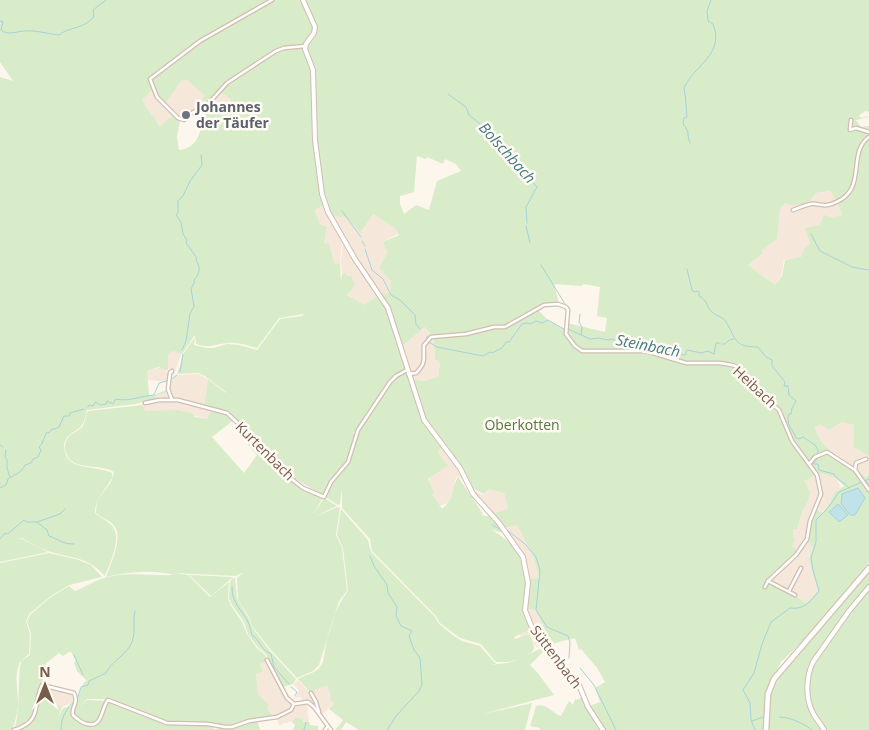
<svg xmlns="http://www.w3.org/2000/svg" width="869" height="730" font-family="'Open Sans',sans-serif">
<rect width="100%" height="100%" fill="#fdf6ec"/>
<g fill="#f5e8da">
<path d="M182,80H187L205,96L208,104L191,114L183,121H180L173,115L159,127L154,115L152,116L142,100L154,90L164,104Z"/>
<path d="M220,91L231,100L220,113L208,104Z"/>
<path d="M830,191L838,204L842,215L820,225L801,257L784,260L781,276L775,285L748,265L762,254V249L777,239L780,209L786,202L792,205L808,204L816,193Z"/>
<path d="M324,205L342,239L340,263L335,265L331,250L324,243L327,227L320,224L313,210Z"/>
<path d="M373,214L395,228L398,234L383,242L387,253L379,268L391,281L390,294H380L363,306L347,294V276L346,273L342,274L341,263L343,241L331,217L339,216L349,219Z"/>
<path d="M425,327L434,339L435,360L439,361L440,367L439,368V376L425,381L410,379L401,347Z"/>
<path d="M173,351L180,352L181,354L174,375L169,374L168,382L147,380V371L162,367L168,373L167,368L168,354Z"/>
<path d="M198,374L208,379L204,406L181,400H157L139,404L155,399L157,395L167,393L168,386L175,375Z"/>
<path d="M171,400L205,407L211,411L207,419L176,411H144L143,405Z"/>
<path d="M842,422L854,425L853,447L869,456V474L864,476L852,465L829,450L818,438L815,427L820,423L829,430Z"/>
<path d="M443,447L457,464L467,483L458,476L455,480L452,501L440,506L432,495L428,482L431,475L439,472L434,459L437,452Z"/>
<path d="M820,473L836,478L841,488L834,493L830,503L821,513L817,510L812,518L811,528L813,547L809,559L814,579L818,586V591L806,603L768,581L798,551L792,546L793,529H797L802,513L809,499L803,481Z"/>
<path d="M471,489H473L477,492L484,495L489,489L504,493L508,509L492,514Z"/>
<path d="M517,524L533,555L539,579H528L503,528Z"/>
<path d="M535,608L552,648L546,654L543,650L537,647L534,644L533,634L521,638L519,631L528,619L526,610Z"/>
<path d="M267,661L283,689L282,692L293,704L290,709L274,717L268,708V704L258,694L256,673L263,671L260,664Z"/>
<path d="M298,680L309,692L327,684L329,695L334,703L322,715L311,703L303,702L301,697L295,698L299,691L294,684Z"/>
<path d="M42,685L55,690L72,693L75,698L71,703L62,707L47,701L49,695L41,688Z"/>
<path d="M307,703L309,722L293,719L292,722L289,721L288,723H285L279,726L277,718L296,705Z"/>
</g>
<g fill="#d8ecc9" fill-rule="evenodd">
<path d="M0,0H270L262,6H257C253,17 224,25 213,32C198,41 180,53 169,66L194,46L216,32L255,12L274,0H302L314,28L313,19L304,0H869V112L866,111L859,115L861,118L869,116V117L856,120L861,127L869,126V456L853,447L854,425L842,422L829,430L820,424L815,427C816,430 817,435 819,438C827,452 852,465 865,477L869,474V562L843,595L803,641L781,662L767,690L772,691L784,669L831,617L869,571V584L847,610L833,632L808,665L806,684L807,705L824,730H768V724L766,723L764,730H603L589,706L600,702L595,688L605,682L597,668L581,649L579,650L575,638L555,643L552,648L537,633L545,630L535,609L526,610L529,589L528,579L539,578L533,555L517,525L503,528L492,514L508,509L504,493L489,489L484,494L474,489H471L463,471L426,422L415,395V398L423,421L443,447L437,452L449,467L447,466L428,479L434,493L432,494L442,509C457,496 450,491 458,477L483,514L481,515L492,517L504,532H499L491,529L514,545L523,560L527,585L523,612L529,630L514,637L515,639L530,634C533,644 538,649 528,655L539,649L544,651L530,665L537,672L554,695L483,714L532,703L525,730H359L346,722L341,730H335L343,720L329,709L334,703L331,700L327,685L310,692L298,679C304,675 314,674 319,668C325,662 324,653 326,645C329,627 337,605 348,591L343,548L337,535L341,509L368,540L371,552L435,617L439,624L454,636L462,641L480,646L496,664L490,665L508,663L520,659L508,662H496L481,644L460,638L440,623L436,616L372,551L370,539L342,508V489L340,504L338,505L325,497C331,481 343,474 349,461C355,449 356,436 362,424L356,432H353L355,435L347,461L329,482L324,496L287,474L255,436L248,432L227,412L204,406L208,379L226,393V392L205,376L198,373L177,374L184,353L195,337L194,345L206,348H214L227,344L239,345L257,350L280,319L302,316L304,314L279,318L257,348C248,346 238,342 228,343C214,344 211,349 196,344L195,335L182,354L173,351L168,354V371L159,367L147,371L149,395H154L166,390V393L157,395L155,399L135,404L87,410C86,414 85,421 82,425C79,430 71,432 67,438C63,442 64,447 65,452C69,471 97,465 112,473V478L97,501L111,482L114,472C98,462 69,473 65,449C65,446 65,441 68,438C71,433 79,431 83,426C85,422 86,415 88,411L143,405L145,411L176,410L192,413L195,417L207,419L211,411L205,407L224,412L234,420L212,437L244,473L257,455L248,445L253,437C271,459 285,481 311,492L313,491L323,497L313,515L324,498L337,506L314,517L338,507L340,508L336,535L342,548L347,591L339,601L319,665L313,671L297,678L271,650L252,626L249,617L238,600L237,578L244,572L236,576L174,573L188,575L210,597L229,582L228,598L231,606L242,622L247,634L256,647L265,655L271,668H270L267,661L260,664L263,671L256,674L258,694L268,704V709L274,717L249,720L230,726L207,722H167L109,699H87L80,706L76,703L84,682L87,681L77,671L74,662L76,661L71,652H69L63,656L59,653L44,665L47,669L41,683L31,720L24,726L17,728L15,727C21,705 17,683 21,661L30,655L31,634L27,621L30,615L51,597L69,586L75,591C85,587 94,581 104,578C127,571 151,576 174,575C153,569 127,572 106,577C110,565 123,539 115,527C111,520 102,519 96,513L97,501L95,509V513C101,519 110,521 114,529C121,540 109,565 105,576C86,556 75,559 51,552C41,549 31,543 22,538L17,539H22L48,552L0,562V77L13,81L0,62ZM311,64C318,79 314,102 315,118C316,151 319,187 331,217C348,215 350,220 360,233L373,214L395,228L399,235L383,242L387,253L379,268L391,281L390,293L380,294L364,305L347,295L355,285L351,276H347L346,273L342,274L341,281L340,263L335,264L329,244L324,243L327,227L320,224L314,210L324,205L314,140ZM182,80H187L205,96L202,99L208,104C207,110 205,115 203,120C200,134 196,149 179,150L177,136L180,121L173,115L159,127L154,115L152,116L142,100L153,90L156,98L164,105ZM220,91L231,100L220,113L208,103ZM417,156L426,159L427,157L443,164L445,159L456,164L461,171L437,181L429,210L416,205L404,214L400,204V196L414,192ZM830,191L838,204L842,215L833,218L824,215L820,225L805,228L810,243L804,249L801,257L785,260L782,276L775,285L748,265L762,254V250L777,239L780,209L785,203L792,205L808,204L816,193ZM554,284L582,286L583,284L600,287L597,316L607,318L605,332L567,323L565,330L549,321L537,309L544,306L559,304ZM395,327L401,347L425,327L434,339L435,360L439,361L440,367L439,368V376L425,381L410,379L395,331ZM820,473L836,478L844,486L834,493L830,503L822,513L817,510L812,518L807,541L813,547L809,559L814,579L818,586V591L806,603L786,589L769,581L799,551L792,546L795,540L793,538V529H797L802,513L809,499L810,492L804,481Z"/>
<path d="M49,553L76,559L91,565L102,577L69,585L51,596L29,614L26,621L30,634L29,654C26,657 22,659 20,662C13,676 19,692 18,706C17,715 15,722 12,730H0V563Z"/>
<path d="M189,575L233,577L211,596Z"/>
<path d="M235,577L237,599L248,617L252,627L270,651L296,679L293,684L283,687L266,654L257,646L248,634L244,622L232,605L229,598L230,581Z"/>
<path d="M869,589V730H826L814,711L810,699L809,684L813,667L852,610Z"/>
<path d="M41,688L51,694L49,695L47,701L62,707L58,718L63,708L70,706V708L74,700L80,706L87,700L109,701L165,723L213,725V729H218L219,727L237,726L245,722L257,720L260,730H18C39,722 37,708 41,688Z"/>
<path d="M582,697L602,730H540V728L530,726L536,706C546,702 552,713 561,716L569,701L573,705L575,699L577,700Z"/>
<path d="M295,717L303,719V722H309L310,725L318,726V730H293L295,725L292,722Z"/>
</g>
<g fill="#bfe3e8" stroke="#a5d3da">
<path d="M858,488L865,498L855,515H850L841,504L842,494Z"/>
<path d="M838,504L848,515L839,522L829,512Z"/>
</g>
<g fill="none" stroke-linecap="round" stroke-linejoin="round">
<g stroke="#a5d3da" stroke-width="1">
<path d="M0,21L3,22L1,30C8,36 17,31 25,31C36,30 48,34 59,35C66,29 75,29 83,25C88,23 90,20 94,17L93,10L106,0"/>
<path d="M448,94L466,107L469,115L495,136L501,147L510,152V157L537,187L526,207L527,223"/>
<path d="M690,143L688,136V132L683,123L684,118L687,117C686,107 686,98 684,88C694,65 725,55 713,24L708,21L707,11L711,0"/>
<path d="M342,211L361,237"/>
<path d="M526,226L530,243"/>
<path d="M811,234L820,251L852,267L869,270"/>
<path d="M362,241L365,246"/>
<path d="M365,249L372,270L383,279L391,295L400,300L415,315L416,324L420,329"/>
<path d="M541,265L565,304"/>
<path d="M687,269L692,290L694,292L699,291V296C707,300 706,305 711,311C715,316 724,317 726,322C737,339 733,347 758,347L766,357L772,360V366L785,382L784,386H788L789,395L796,401L792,408L791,414H789C785,424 793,429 796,438L799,439L803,437L815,445L818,450V453"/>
<path d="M580,314L579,322L582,327L581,335"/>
<path d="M568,329L590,339L599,338L608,340L612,339L617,342L629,345L640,343L673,353L676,349L680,351L682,355H685L687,350L701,353L708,351L714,354L716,343H720"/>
<path d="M427,336V338"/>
<path d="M429,342L437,347L483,356L490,352L492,353L502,348L506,342H509L522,324L528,323L530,324L536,321L542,323L548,320L564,329"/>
<path d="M722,344H725L729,340L734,339"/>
<path d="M182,350L186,341L190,314L194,306L191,289L194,283V280C200,273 201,268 196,260L197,258L186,243L187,240L183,234L181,222L176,215L178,213V201L183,196L190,181L202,165L201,155"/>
<path d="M180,372L183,354"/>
<path d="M170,380L177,375"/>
<path d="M88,407L89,405L93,406L95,402L101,405L106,404L107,401L113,404L116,399C129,402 141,396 154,395L159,383L167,381"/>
<path d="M0,445L3,447"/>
<path d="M6,450L5,457L7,459V468L10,477"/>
<path d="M817,459L813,464H818L819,470L834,474C837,481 845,482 849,488"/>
<path d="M866,481L869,486"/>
<path d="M0,488L6,485L8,479C13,475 22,473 25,465L31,463L33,459L38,457L41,450L39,447C43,444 44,437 47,432L49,433L52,429H55L59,427L64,416H69L70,413L84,409"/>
<path d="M37,522L60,514L65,509"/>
<path d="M492,525L503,531"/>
<path d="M507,530L525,544L536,557L540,570L536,610L547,627L568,636L570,642L569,658"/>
<path d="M0,539L4,534L9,533L24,520L27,522H37L47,530L49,536C60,540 61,544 74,544"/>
<path d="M370,556L374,566L387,585L388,593L397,607L396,616L401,626L412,631L409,636L414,650L420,658L422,685L419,691L396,716L387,730"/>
<path d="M232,587C231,602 242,610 248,622C250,626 251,631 252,635C260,640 260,649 271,654L274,667L289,684"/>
<path d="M74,655L83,675"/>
<path d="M580,668L594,685L616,730"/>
<path d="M291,687L297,692L295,696"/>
<path d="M78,697L81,687L88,685L89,681L106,673C111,662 124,656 130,646C137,634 132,623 135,611"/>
<path d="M780,717C792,718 800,722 811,729"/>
<path d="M752,721L763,717"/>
<path d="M61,730C61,717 66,710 74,701"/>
<path d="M304,730L306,722"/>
<path d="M755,730L751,720L750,703L743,690L754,673L762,644L771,622L790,608C804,610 810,602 819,591L813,570L811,558L816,542V520L828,508L839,492L869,479"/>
</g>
<defs>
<g id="minor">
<path d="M272,0L200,41L150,79L157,97L178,118L184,120L190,114L208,104L227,83L276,51L284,48L305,46"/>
<path d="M851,120L850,130L856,128L869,132"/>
<path d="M793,210C799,208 805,205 811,204C816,203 819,205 823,205C829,206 837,202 842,199C865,184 848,152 869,137"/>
<path d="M172,371L170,373L168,389L172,400"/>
<path d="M408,374L416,373C427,362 423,359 424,345L431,337L466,334L494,327H505L544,305L558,304L566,307L568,310L566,334L575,346L582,351H646L686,363H720L732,365L738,367L769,401L779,410L792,441L817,475L821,494L810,521L807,539L796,555L768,581L765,587"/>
<path d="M145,403L159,400H178L227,413L259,443L285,474L303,488L324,497L331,482L348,462L358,430L390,382L396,376L407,370"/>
<path d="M809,464L815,457L827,452L855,470L869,490"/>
<path d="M855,470L856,463L866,459"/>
<path d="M768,581L795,595"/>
<path d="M789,591L801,568"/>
<path d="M267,660L287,698L294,704"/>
<path d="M311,693L316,702L319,712"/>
<path d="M14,730C43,721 32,706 42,685L74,693C79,704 71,706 73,715C77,719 82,723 87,724C103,728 101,708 108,700L167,723L208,724L225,727H232L249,721L277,717L291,710L294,704L308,702L314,707L331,730"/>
<path d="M325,730L328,726"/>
</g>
<g id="tertiary">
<path d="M303,0L315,27L314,33L306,44L305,49L313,70L315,140L322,194L328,212L355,259L388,308L424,420L460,468L473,494L499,523L523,557L528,583L525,610L532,628L550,646L559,664L579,685L588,707L603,730"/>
<path d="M824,730C821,724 816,719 813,713C805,698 806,677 813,662L849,611L869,587"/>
</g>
<path id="secondary" d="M766,730L768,694L774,679L869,568"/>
</defs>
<use href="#minor" stroke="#d1beb0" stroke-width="5"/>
<use href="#tertiary" stroke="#d1beb0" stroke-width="6"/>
<use href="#secondary" stroke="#d6c0b0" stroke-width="7"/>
<use href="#minor" stroke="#fff" stroke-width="2.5"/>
<use href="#tertiary" stroke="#fff" stroke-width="4"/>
<use href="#secondary" stroke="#fff" stroke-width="4.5"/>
</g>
<circle fill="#6b7280" stroke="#fffaf3" stroke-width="2" cx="186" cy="115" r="5"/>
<g text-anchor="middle" stroke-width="5" stroke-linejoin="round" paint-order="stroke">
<g font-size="14" font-weight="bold" fill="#5b616d" stroke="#fffaf3" text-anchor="start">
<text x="196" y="112">Johannes<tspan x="196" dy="16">der Täufer</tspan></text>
</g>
<g font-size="14" fill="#7a5c4d" stroke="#fffaf3">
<text transform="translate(755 387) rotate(43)" y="5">Heibach</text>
<text transform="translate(265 451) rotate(45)" y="5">Kurtenbach</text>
<text transform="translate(556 657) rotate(53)" y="5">Süttenbach</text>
</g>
<g font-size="14" fill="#537a41" stroke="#fffaf3">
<text x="522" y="430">Oberkotten</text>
</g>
<g font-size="15" font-style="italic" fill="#437c86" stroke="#fffaf3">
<text transform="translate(507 153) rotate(48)" y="5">Bolschbach</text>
<text transform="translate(648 346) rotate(11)" y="5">Steinbach</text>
</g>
</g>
<g transform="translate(45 685)" stroke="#fffaf3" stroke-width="4" paint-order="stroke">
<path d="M0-4L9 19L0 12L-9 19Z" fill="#7a5c4d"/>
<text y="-8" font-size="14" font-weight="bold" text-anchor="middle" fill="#7a5c4d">N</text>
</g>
</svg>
